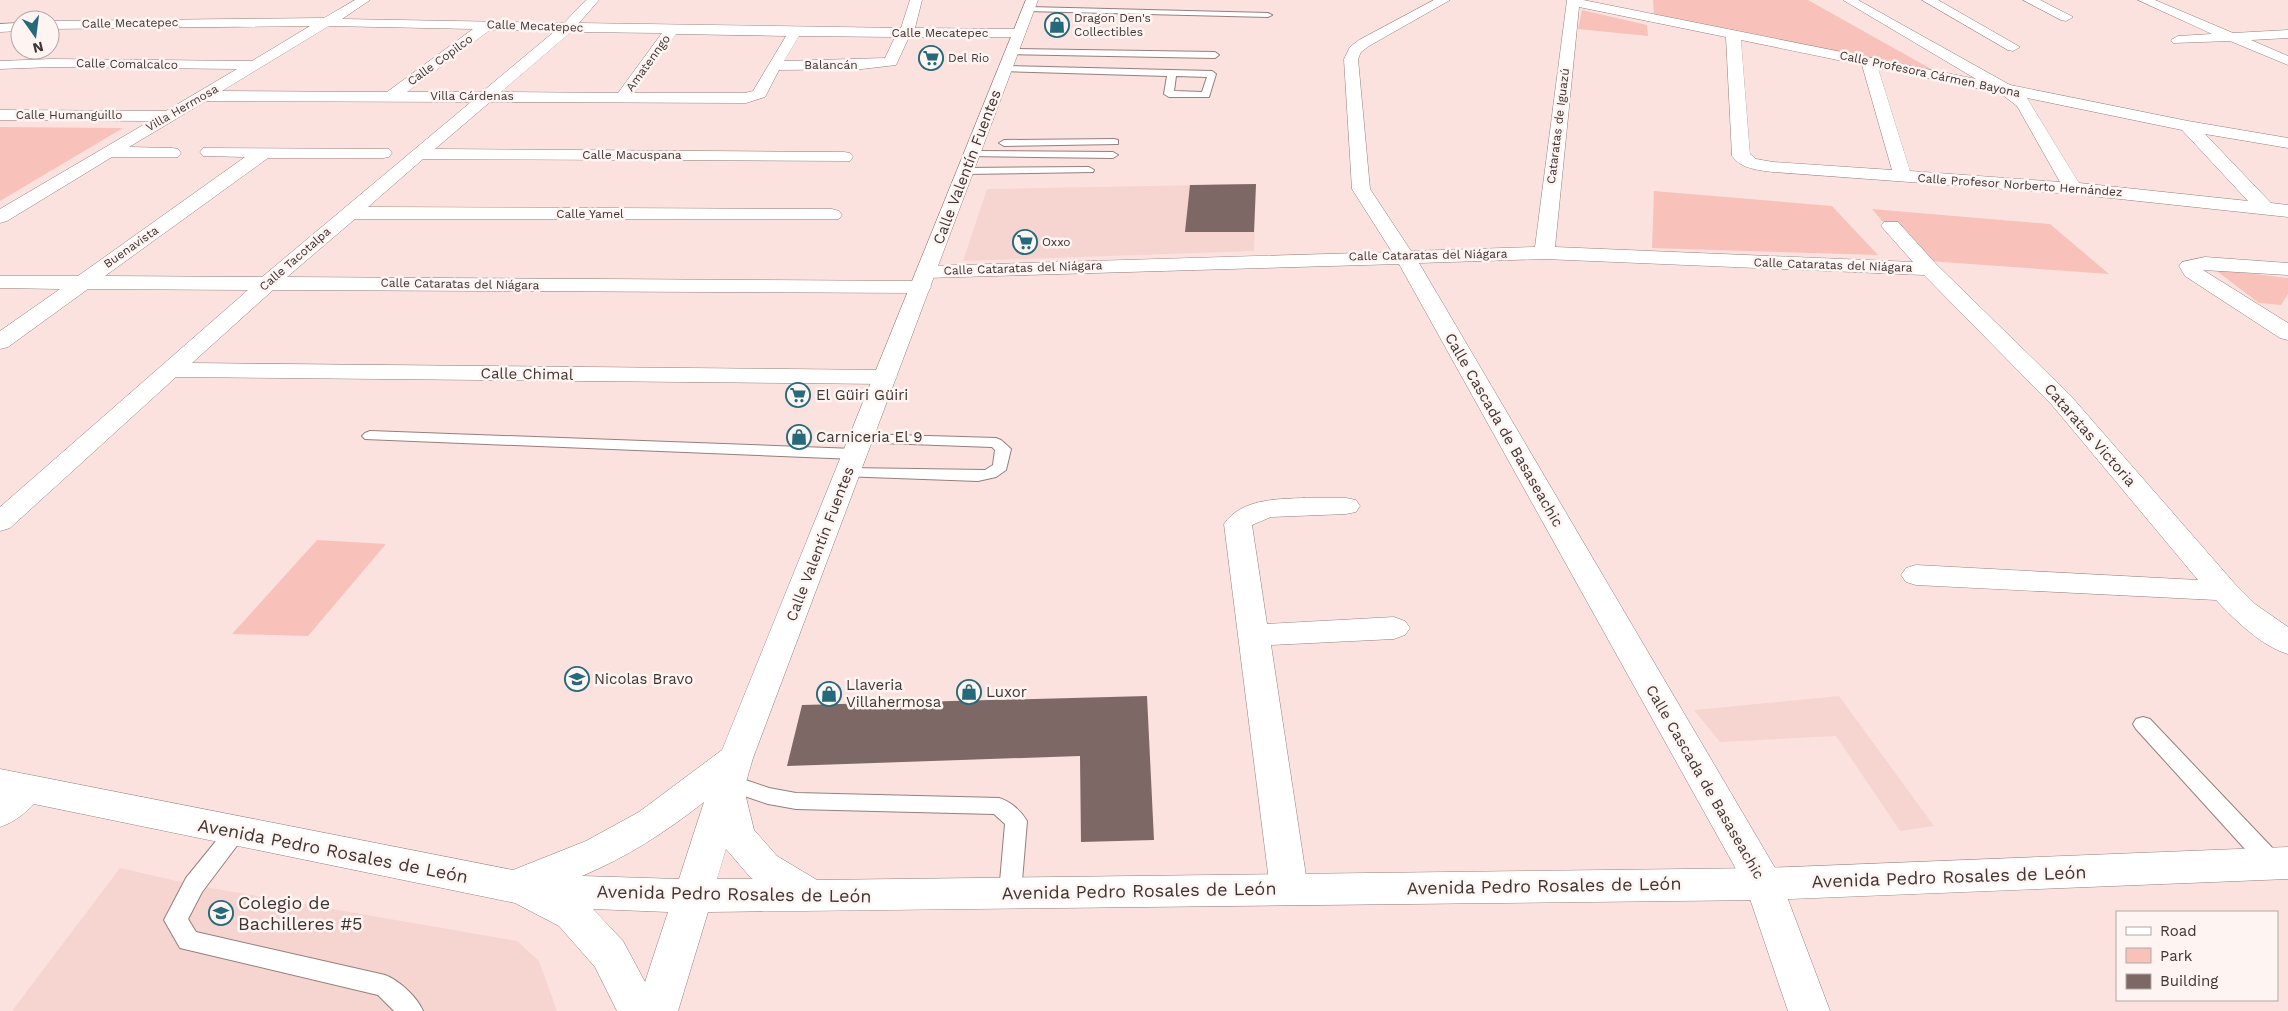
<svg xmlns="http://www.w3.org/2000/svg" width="2288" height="1011" font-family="'Work Sans',sans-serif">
<rect width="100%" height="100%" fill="#fce2df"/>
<g fill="#f6d4cf">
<path d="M1256,184L1254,251L963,261L987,189Z"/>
<path d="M1839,696L1934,826L1900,831L1836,736L1720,742L1694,710Z"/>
<path d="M120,868L194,885L517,941L539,961L557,1011H12Z"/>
</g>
<g fill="#f8c2ba">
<path d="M1653,0H1808L1940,74L1654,15Z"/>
<path d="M1582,10L1647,25L1648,36L1578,29Z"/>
<path d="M0,127L123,128L0,201Z"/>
<path d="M1654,191L1832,206L1878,255L1652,248Z"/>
<path d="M1872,209L2050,224L2109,274L1915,260Z"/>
<path d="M2214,269L2288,278V294L2281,305L2259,303Z"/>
<path d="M317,540L386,544L308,636L232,634Z"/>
</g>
<g fill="#7e6865">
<path d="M1256,184L1254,232H1185L1190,185Z"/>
<path d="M1147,696L1154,840L1081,842L1080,756L787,766L802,705Z"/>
</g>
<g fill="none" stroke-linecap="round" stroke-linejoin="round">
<defs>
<g id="lane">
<path d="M1029,7L1268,13L1272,15L1268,17L1026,11L1025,9Z"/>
<path d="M1012,49L1215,52L1219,55L1215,58L1009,54L1008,52Z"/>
<path d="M1005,66L1212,71L1216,74L1209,97H1169L1164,94L1167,76L1002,71V67ZM1176,76L1207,77L1202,92L1174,91Z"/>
<path d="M1114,139L1118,140V144L1004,146L999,143L1004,140Z"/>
<path d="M972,151L1113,152L1118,155L1113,158L968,156L967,154Z"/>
<path d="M1089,167L1094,170L1093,172L965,174L960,171L965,168Z"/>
<path d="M370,431L855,449L863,454L855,459L365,439L362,436L365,433Z"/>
<path d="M860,434L996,438L1001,440L1011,449L1006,470L996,477L978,481L841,476L839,473L847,468L985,470L993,465L995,450L992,447L855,442L852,439L855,436Z"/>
<path d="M2143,717L2150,719L2280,856L2283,863L2280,870L2272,872L2264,870L2136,729L2133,724L2136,719Z"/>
<path d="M728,774L769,788L796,793L999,798C1010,801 1021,811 1027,821L1021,893L1018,900L1010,903L1002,900L999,893L1005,824L994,814L796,809L768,804L721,788L718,782L721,776Z"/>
<path d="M237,822L245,825L248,831L202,892L188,919L196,932L385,975C400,981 417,997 423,1011H394L378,995L180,948L164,920L186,878L229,825Z"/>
</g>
<g id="street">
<path d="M355,0H370L342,19L564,23L586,0H599L579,23L901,28L910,0H922L915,28L1019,29L1026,33L1019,37H909L896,65L862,69L779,70L765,97L746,103L490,102L435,149L844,152L850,153L853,157L850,161L423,159L368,207L832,209L839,211L842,215L839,219H355L287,277L920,281L928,282L931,287L928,292L920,293L273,290L192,363L885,370L893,372L897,377L893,382L885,384L176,377L10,528L0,531V507L248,290L88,289L8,347L0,349V331L60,289L0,288V276H78L245,157L203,156L200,152L203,148L389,149L392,153L389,157L383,158H268L105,276L262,277L471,102L206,101L129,147L172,148L178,149L181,153L178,157H112L7,221L0,223V209L150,121L0,120V110L166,111L237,69L52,67L0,69V61L52,59L252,61L310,26L50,29V21L324,18ZM329,26L473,29L387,92L222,91ZM490,30L555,31L482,92H407ZM571,32L662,33L618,93L501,92ZM676,34L786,36L753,91L745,93H634ZM799,36L895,37L885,58L784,61Z"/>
<path d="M1434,0H1450L1369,46L1361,52L1358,59L1370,189L1411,251L1535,247L1567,0H1583L1976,79L1843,0H1858L2010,85L2188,121L2288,138V148L2205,134L2271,203L2288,205V217L2073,194L1773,172C1758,170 1741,169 1732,156L1726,37L1579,7L1555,247L1913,262L1881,226L1884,222H1898L1937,265L2070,395L2235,584L2255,604L2288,627V654C2261,646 2235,620 2216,600L1916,585L1906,582L1901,575L1906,568L1916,565L2198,580L2052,405L1924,275L1544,259L1419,263L1778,873L1830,1011H1788L1746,887L1399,264L926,278L919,276L916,272L919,268L926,266L1392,252L1352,189L1344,59L1350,47L1359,40ZM1741,40L1862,65L1892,170L1773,162L1756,159L1750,154ZM1878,68L2000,93L2017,106L2060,182L1910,171ZM2027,98L2182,130L2248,201L2079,183Z"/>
<path d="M1922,0H1938L2020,47L2013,51L2008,50Z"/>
<path d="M2023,0H2040L2073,17L2066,21L2061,20Z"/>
<path d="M2138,0H2155L2233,33L2288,30V38L2251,40L2288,56V65L2230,41L2173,43L2171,40L2178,36L2212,34Z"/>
<path d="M20,23V31L0,32V24Z"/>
<path d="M2205,257L2288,263V275L2203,270L2288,323V340L2280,338L2185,276L2179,266L2182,262Z"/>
<path d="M1304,498H1346L1356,500L1360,506L1356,512L1346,514L1271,517L1252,525L1267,624L1394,617L1405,621L1410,628L1405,635L1394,639L1271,645L1308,889L1303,900L1289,905L1275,900L1270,889L1224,524C1241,499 1276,499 1304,498Z"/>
<path d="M26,775L39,779L44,789C35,806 18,821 0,827V791L13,779Z"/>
</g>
<path id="secondary" d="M1026,0H1038L753,758L744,789L754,830L777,856L817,880L1764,868L2288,847V879L1764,900L708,912L678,1011H617L595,967L559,926L515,903L0,797V769L513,870L586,841L639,812L722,750ZM704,802L679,879L582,876C627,857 666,832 704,802ZM726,849L751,878L753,879H717ZM593,909L668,912L645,982L623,941Z"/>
</defs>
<use href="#lane" stroke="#957f7c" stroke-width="2"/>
<use href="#street" stroke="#957f7c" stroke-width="1"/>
<use href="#secondary" stroke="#957f7c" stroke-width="1"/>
<use href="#lane" fill="#fff" fill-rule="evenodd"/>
<use href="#street" fill="#fff" fill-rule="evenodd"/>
<use href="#secondary" fill="#fff" fill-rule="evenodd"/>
</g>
<defs>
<symbol id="shop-ring" viewBox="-11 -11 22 22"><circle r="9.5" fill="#fef4f2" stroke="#246a7a" stroke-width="1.5"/><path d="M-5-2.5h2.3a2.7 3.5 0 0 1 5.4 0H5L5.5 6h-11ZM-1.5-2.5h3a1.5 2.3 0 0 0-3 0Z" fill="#246a7a"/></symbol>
<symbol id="supermarket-ring" viewBox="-11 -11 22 22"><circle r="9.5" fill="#fef4f2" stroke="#246a7a" stroke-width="1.5"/><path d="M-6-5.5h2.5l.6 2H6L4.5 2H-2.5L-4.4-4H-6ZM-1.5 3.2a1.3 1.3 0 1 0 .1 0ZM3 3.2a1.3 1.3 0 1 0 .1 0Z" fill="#246a7a"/></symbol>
<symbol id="school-ring" viewBox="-11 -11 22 22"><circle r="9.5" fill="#fef4f2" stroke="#246a7a" stroke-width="1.5"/><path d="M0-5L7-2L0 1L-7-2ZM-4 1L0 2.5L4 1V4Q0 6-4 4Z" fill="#246a7a"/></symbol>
</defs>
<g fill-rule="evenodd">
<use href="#shop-ring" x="1043" y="11" width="28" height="28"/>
<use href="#supermarket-ring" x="917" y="44" width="28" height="28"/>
<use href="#supermarket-ring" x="1011" y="228" width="28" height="28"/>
<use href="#supermarket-ring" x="784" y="381" width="28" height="28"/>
<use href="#shop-ring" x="785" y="423" width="28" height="28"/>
<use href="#school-ring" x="563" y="665" width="28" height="28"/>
<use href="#shop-ring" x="955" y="678" width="28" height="28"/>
<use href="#shop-ring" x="815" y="680" width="28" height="28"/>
<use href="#school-ring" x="207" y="899" width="28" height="28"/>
</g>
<g text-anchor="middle" stroke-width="5" stroke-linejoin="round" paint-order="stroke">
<g font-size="12" fill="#3e3533" stroke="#fef4f2" text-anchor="start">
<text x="1074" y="22">Dragon Den's<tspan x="1074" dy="14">Collectibles</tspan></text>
<text x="948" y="62">Del Rio</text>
<text x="1042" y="246">Oxxo</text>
</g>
<g font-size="12" fill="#3e3533" stroke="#fef4f2">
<text transform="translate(130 23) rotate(-1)" y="4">Calle Mecatepec</text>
<text transform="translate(535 26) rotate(2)" y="4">Calle Mecatepec</text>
<text x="940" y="37">Calle Mecatepec</text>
<text transform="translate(440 60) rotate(-36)" y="4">Calle Copilco</text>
<text transform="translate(648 63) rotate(-54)" y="4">Amatenngo</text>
<text transform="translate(127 64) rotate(1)" y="4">Calle Comalcalco</text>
<text x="831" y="69">Balancán</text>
<text transform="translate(1930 74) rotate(12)" y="4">Calle Profesora Cármen Bayona</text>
<text x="472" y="100">Villa Cárdenas</text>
<text transform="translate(182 108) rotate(-30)" y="4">Villa Hermosa</text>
<text x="69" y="119">Calle Humanguillo</text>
<text transform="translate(1558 126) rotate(-83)" y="4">Cataratas de Iguazú</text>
<text x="632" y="159">Calle Macuspana</text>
<text transform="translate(2020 185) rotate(4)" y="4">Calle Profesor Norberto Hernández</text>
<text x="590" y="218">Calle Yamel</text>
<text transform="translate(131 247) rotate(-35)" y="4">Buenavista</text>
<text transform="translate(1428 255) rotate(-1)" y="4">Calle Cataratas del Niágara</text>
<text transform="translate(295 259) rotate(-41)" y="4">Calle Tacotalpa</text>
<text transform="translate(1833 265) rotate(2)" y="4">Calle Cataratas del Niágara</text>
<text transform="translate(1023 268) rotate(-2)" y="4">Calle Cataratas del Niágara</text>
<text transform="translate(460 284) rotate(1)" y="4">Calle Cataratas del Niágara</text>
</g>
<g font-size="15" fill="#3e3533" stroke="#fef4f2">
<text transform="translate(967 167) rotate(-69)" y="5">Calle Valentín Fuentes</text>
<text transform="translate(527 374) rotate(1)" y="5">Calle Chimal</text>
<text transform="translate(1504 430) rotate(60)" y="5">Calle Cascada de Basaseachic</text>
<text transform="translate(2090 435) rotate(49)" y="5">Cataratas Victoria</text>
<text transform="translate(820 544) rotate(-69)" y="5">Calle Valentín Fuentes</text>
<text transform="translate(1705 782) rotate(60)" y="5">Calle Cascada de Basaseachic</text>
</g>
<g font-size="15" fill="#3e3533" stroke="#fef4f2" text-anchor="start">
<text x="816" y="400">El Güiri Güiri</text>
<text x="816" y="442">Carniceria El 9</text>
<text x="594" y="684">Nicolas Bravo</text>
<text x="846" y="690">Llaveria<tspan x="846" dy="17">Villahermosa</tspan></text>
<text x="986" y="697">Luxor</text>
</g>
<g font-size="18" fill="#3e3533" stroke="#fef4f2">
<text transform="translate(333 851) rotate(11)" y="6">Avenida Pedro Rosales de León</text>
<text transform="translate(1949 877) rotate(-2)" y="6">Avenida Pedro Rosales de León</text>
<text transform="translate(1544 886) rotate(-1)" y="6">Avenida Pedro Rosales de León</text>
<text transform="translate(1139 891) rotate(-1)" y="6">Avenida Pedro Rosales de León</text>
<text transform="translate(734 894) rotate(1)" y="6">Avenida Pedro Rosales de León</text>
</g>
<g font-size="18" fill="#3e3533" stroke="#fef4f2" text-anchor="start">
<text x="238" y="909">Colegio de<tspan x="238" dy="21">Bachilleres #5</tspan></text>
</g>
</g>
<rect x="2116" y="911" width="162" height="90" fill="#fef4f2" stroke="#b1a8a6"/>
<rect x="2126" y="927" width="25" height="8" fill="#ffffff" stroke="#b1a8a6"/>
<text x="2160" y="936" font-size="15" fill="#3e3533">Road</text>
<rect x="2126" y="948" width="25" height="15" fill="#f8c2ba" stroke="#b1a8a6"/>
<text x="2160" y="961" font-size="15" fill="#3e3533">Park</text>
<rect x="2126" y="974" width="25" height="15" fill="#7e6865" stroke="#b1a8a6"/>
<text x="2160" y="986" font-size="15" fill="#3e3533">Building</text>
<g transform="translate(35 35) rotate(166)"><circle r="24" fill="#fef4f2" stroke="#b1a8a6"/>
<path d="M0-4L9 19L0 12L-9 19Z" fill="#246a7a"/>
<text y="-8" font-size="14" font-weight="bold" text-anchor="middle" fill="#3e3533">N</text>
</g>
</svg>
